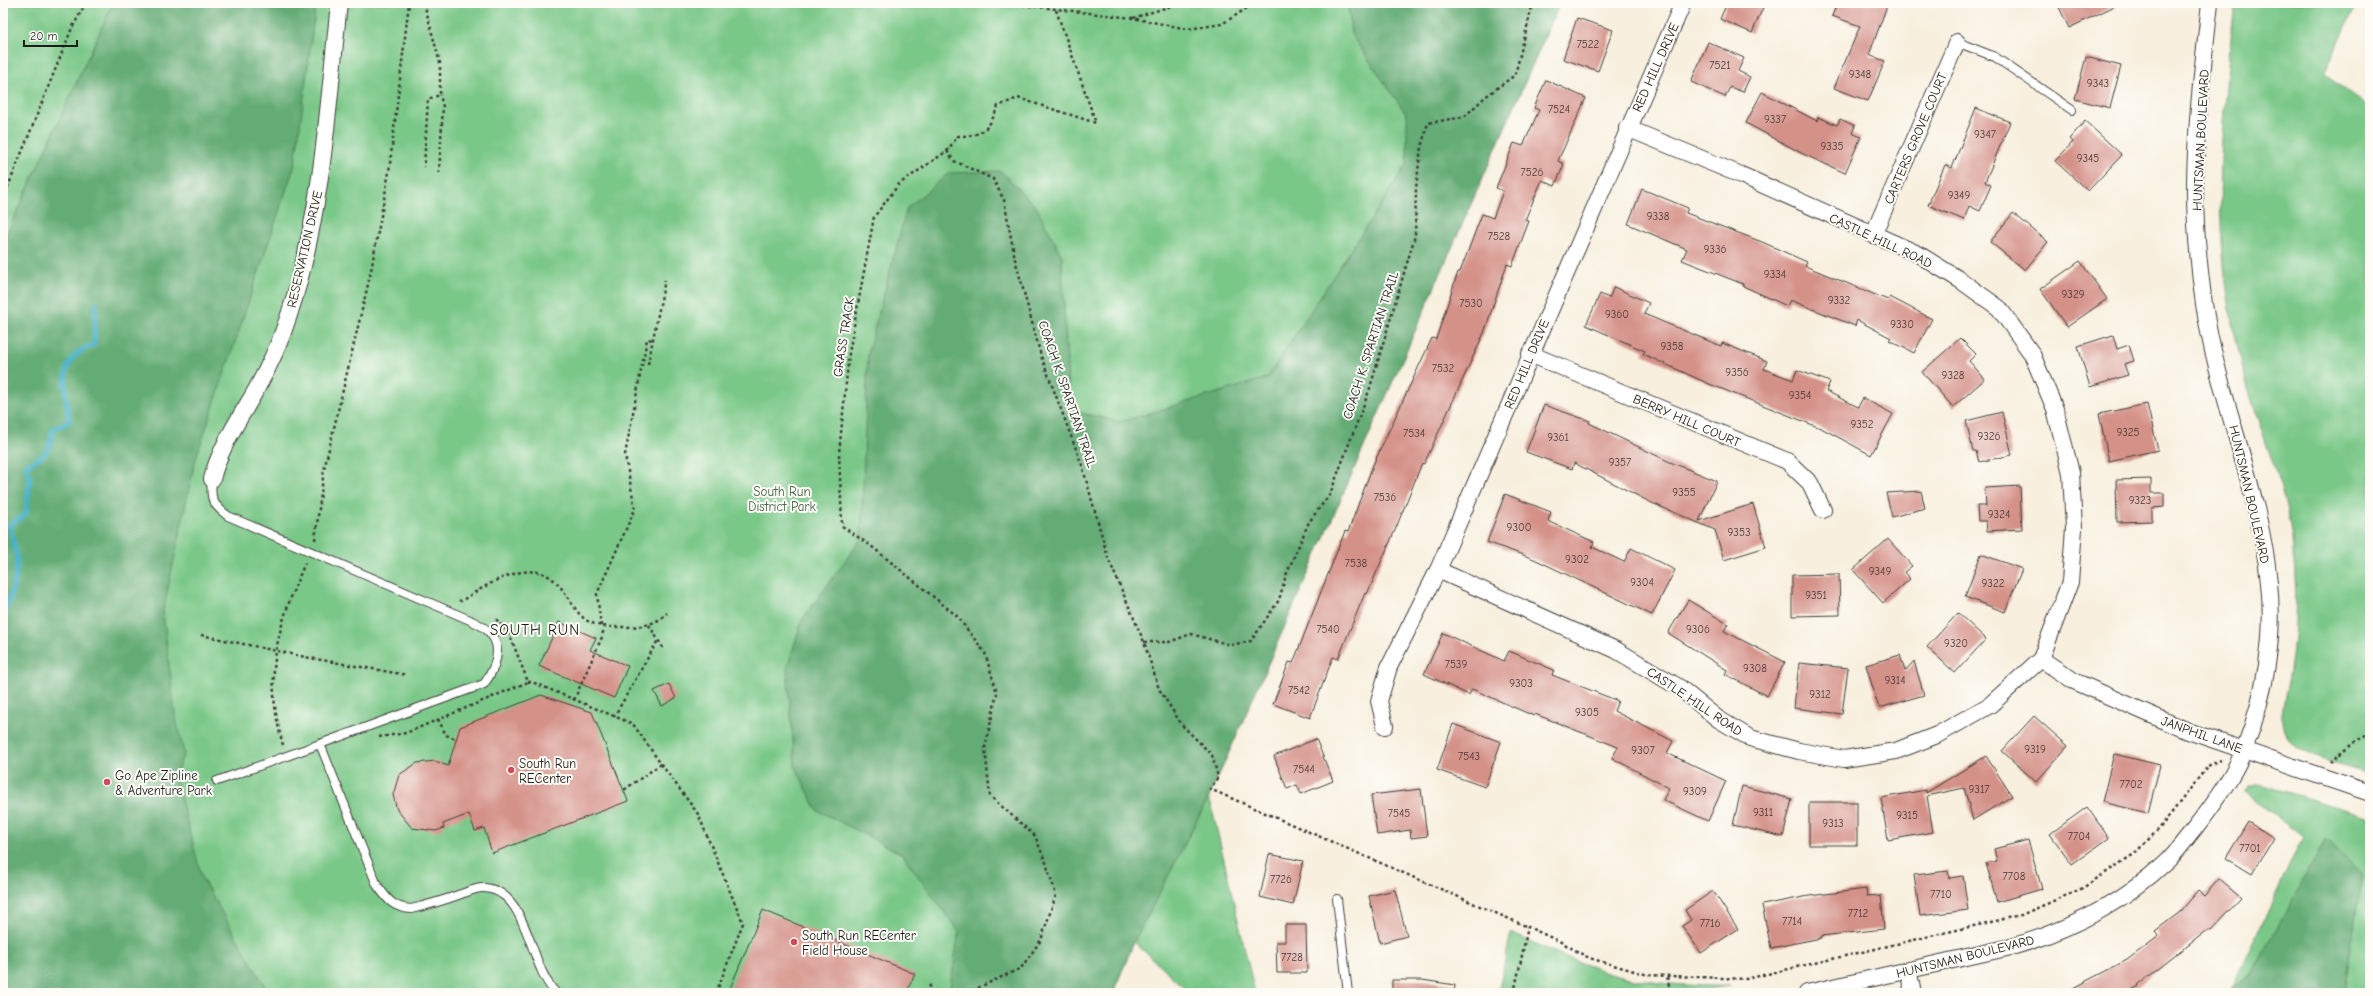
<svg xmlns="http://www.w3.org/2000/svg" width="2373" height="996" font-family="'Comic Neue',sans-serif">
<rect width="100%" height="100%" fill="#fdfcf7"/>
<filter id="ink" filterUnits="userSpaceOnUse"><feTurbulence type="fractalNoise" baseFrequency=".025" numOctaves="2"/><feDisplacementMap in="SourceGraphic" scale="8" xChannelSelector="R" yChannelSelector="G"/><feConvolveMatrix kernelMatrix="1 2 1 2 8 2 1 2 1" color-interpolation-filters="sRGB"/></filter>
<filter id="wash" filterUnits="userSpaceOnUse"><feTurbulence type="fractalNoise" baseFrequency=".012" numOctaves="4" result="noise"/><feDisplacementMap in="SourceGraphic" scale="16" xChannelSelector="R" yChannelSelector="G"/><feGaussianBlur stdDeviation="0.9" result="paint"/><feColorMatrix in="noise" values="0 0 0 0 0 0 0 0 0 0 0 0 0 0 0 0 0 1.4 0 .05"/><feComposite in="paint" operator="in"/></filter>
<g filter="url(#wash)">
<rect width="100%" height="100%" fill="#f8efde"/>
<g fill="#7ac888" stroke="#4b7252">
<path d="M3,3H1560L1207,799L1210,800L1255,993H1190L1134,942L1113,993H3Z"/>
<path d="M2235,3H2357L2324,74L2370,108V774C2346,766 2296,758 2285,733C2279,720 2283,706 2286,692C2296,644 2298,598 2293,550C2289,499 2268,452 2253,404C2245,381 2240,357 2235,334C2210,223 2222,114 2235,3Z"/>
<path d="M2260,784L2370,817V921L2367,929L2370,930V993H2230L2303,836L2244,792L2250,787Z"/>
<path d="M1511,933C1545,948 1579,964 1614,974C1651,985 1692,986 1730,986L1686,993H1498Z"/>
</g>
<g fill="#63ac74" stroke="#406448">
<path d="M113,3H316L295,164L195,461L163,612L175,714L184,753L175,776L202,878L269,993H3V242Z"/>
<path d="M1348,3H1560L1212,791L1134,942L1113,993H949L959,932L902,854L817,810L795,766L787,669L802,620L861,539L868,352L907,208L949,173L1001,171L1037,208L1062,256L1069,410L1120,422L1267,378L1407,164V115L1351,34Z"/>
<path d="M2326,839L2362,874L2344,993H2228L2252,974Z"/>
</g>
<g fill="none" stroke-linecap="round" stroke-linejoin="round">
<path stroke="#46b0c5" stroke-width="5.5" d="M3,620L15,581L17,560L10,525L26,514L30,477L26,465C47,455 50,452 53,429L69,422C66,390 55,357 94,345L96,305"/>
</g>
<g id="blocks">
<g fill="#d49188">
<path d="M1727,3H1765L1752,33L1720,19Z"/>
<path d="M1837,3H1888L1869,55L1885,61L1868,101L1834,88L1860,26L1832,16Z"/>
<path d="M2057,3H2121L2069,28Z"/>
<path d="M1577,18L1613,30L1598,71L1563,59Z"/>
<path d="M1708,42L1744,58L1738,71L1750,77L1743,92L1730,87L1725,97L1691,82Z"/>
<path d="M2086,57L2121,66L2110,108L2075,99Z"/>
<path d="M1546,80L1586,98L1558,161L1564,164L1555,186L1542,180L1525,220L1529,221L1512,266L1507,264L1484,333L1424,464L1422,463L1396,528L1367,594L1365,593L1338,659L1333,657L1310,718L1273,704L1289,662L1293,663L1345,531L1348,532L1373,465L1432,338L1436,339L1458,272H1460L1482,214L1493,218L1503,191L1496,188L1514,143L1523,146L1539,110L1534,108Z"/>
<path d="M1762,92L1817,121L1818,117L1837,125L1840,119L1855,126L1852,133L1861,137L1845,173L1803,154L1746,123Z"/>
<path d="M1976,108L2010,122L1985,182L1991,185L1980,211L1969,206L1964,220L1928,205L1945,165L1952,168Z"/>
<path d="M2085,121L2122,155L2088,191L2055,161L2073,142L2069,139Z"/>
<path d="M1642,189L1688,208L1686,213L1762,242L1807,262L1805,266L1888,300L1890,297L1932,319L1914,353L1889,340L1891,338L1857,320L1855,326L1790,300L1787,306L1743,286V284L1682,260L1687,249L1628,224Z"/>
<path d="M2013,213L2048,242L2025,270L1990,242Z"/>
<path d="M2080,261L2107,299L2067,327L2040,289Z"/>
<path d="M1614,287L1649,303L1644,314L1721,346L1722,343L1767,361L1764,369L1793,380L1797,370L1830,382L1826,391L1858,407L1863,398L1893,414L1871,455L1823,429L1707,383L1643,354L1645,351L1586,325L1600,294L1609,298Z"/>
<path d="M2113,335L2117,349L2129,345L2134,361L2124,364L2128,375L2090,387L2078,346Z"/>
<path d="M1960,338L1976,354L1969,361L1985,379L1953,407L1922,372Z"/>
<path d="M2147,404L2158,450L2109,461L2099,414Z"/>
<path d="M1544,405L1590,421L1589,423L1670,462L1717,481L1699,521L1753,504L1766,547L1724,560L1715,530L1652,503L1574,463L1572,469L1526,452Z"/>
<path d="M2002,412L2012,455L1979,462L1976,451H1973L1966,421Z"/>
<path d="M2151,479V493H2164V507L2152,508V521L2117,522L2116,480Z"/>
<path d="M2020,486L2022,529L1987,531L1986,521H1978L1977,506H1986L1985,488Z"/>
<path d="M1921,491L1925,508L1892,517L1886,493Z"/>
<path d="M1505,494L1551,512L1548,521L1594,542L1592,547L1624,562L1631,548L1675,570L1652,615L1534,559L1487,542Z"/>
<path d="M1888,539L1912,566L1904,572L1910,579L1883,603L1853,570Z"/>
<path d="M1981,554L2022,569L2005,612L1965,597Z"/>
<path d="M1839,574L1840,615L1792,616V575Z"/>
<path d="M1688,600L1728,624L1724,631L1785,662L1767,696L1725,674L1727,670L1668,633Z"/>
<path d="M1958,613L1986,639L1955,673L1927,647Z"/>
<path d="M559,622L596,638L590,650L628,666L614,698L539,666Z"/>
<path d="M1443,633L1504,661L1509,651L1554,670L1552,675L1618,701L1614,711L1673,741L1667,753L1726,781L1708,821L1663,800L1669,788L1612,758L1618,747L1535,714L1534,716L1472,689L1469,695L1424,674Z"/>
<path d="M1900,655L1905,671L1914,661L1924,695L1879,708L1866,665Z"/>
<path d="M1799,663L1848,668L1842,714L1794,708Z"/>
<path d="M669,684L676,698L662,706L654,691Z"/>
<path d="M541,695L592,712L628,801L492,853L484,828L475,831L469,814L443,824L444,828L436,831L412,828L397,810L393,795L399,775L417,763L435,761L448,766L460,727Z"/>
<path d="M2034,716L2068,746L2036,782L2002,751Z"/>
<path d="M1453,724L1501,742L1485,787L1437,770Z"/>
<path d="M1316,739L1333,781L1301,794L1297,785L1287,789L1274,756Z"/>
<path d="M2114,754L2160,765L2148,813L2102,802Z"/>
<path d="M1986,756L2012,796L1973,820L1964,788L1927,796L1933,832L1888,840L1881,798L1926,790V793Z"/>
<path d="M1742,786L1792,799L1783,837L1733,825Z"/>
<path d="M1421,789L1427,836L1411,838L1410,830L1377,835L1371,795Z"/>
<rect x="1809" y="802" width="48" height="43"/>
<path d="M2087,807L2109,838L2072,864L2050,834Z"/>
<path d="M2248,822L2274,838L2252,874L2226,858Z"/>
<path d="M2028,840L2042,889L1997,902L1986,863L1997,861L1994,849Z"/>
<path d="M1269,854L1303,861L1293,905L1260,897Z"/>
<path d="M1948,871L1949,878L1963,876L1968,910L1920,916L1914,875Z"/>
<path d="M2219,879L2241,898L2211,930L2209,929L2138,985L2139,986L2126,993H2063L2127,960L2159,936L2155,931L2180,912L2198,891L2204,896Z"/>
<path d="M1866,889L1867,896L1881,895L1884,929L1821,936V938L1771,948L1762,905L1809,896Z"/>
<path d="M1395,890L1407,936L1380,943L1369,896Z"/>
<path d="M1713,891L1738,929L1701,953L1682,926L1691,920L1685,910Z"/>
<path d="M763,910L915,974L906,993H728Z"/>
<path d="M1285,925H1306L1307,973H1277L1276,942H1285Z"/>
<path d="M1392,980H1422L1455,985L1454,993H1392Z"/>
</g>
</g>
</g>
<g filter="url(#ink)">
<use href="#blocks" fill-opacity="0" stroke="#3d3c39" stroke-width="1"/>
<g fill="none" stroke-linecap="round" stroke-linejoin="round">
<defs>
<g id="service">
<path d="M1957,42L1995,57L2072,110"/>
<path d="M212,479C210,499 212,504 228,516L470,620C476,623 485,627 489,632C504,647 495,669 484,684L320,744L377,885C387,899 393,908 411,909C428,905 445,900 461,894C468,892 476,888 482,888C529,888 528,966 556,993"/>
<path d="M217,781L320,744"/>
<path d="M1337,899L1348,993"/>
</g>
<g id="minor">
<path d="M1873,235L1957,42"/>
<path d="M1530,354L1787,461L1810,483L1823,510"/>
<path d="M212,479C220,446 241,417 257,388C270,365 281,340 289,315C322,215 328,108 339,3"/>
<path d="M1438,570L1616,650L1680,688L1718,719L1750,738L1799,751L1844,759L1896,751L1937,735L1990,705L2041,659L2070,582L2074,528L2071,473L2055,409L2032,354L1999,308L1960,280L1918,254L1741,175L1627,128"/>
<path d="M2041,659L2074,681L2188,731L2370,793"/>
<path d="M1385,726L1379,701L1389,667L1438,570L1683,3"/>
<path d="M1908,970L1913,993"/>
<path d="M1807,993L2011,947C2068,931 2122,903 2166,862C2176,853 2185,840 2194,829C2212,806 2235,775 2245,747C2265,696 2275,637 2269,583C2260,488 2218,398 2204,304C2199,267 2195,229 2195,191C2195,129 2203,65 2210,3"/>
</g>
</defs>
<use href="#service" stroke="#3d3c39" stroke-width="10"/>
<use href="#minor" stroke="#3d3c39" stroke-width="18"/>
<g stroke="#3d3c39" stroke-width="2.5" stroke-dasharray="3 3" stroke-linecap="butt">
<path d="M424,3L440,63V95L428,99L424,167"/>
<path d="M1005,3L1132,18L1188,29L1222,24L1255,3"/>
<path d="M1056,10L1096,123"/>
<path d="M1133,18L1181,3"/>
<path d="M947,151L954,161L993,179L1004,200L1015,259L1041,356L1082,465L1108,558L1144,642L1159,689L1182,725L1212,755L1218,777L1210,789L1528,927"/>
<path d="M439,173L443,107L440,95"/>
<path d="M3,199L72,28L86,3"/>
<path d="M648,364L665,280"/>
<path d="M315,540L324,470L370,276L389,172L409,3"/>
<path d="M459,600L461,601C482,588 511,568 537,572C563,576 569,608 586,620C599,628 614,627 628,627C644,626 655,625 667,613"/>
<path d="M649,625L663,648"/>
<path d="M601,626L597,594L635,509L625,455L647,339L653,340"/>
<path d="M201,635L310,658L407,675"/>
<path d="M1144,642H1169L1191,634L1231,645L1251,641L1279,600L1286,575L1309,522L1330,494L1369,391L1415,236L1416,188L1421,147L1428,123L1464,117L1485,97L1515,75L1533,3"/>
<path d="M528,682H532L633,724L661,764L624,790"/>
<path d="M574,700L602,637L604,627"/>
<path d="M614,717L658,640"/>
<path d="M438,719L446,735L456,739"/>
<path d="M379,737L406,733L528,682L509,633L495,618"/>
<path d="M283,745C263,675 277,627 305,563"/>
<path d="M2330,762L2356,741L2370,734"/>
<path d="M661,764L698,814L743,923L716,993"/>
<path d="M1667,977L1671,993"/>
<path d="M927,993L931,983"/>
<path d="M967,993L1021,968L1041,940L1056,895L1046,863L1035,836L990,796L985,748L997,693L985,653L957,616L871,546L842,526L839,453L849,353L874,217L899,184L947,151L958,136C984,136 989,129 998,106L1018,98L1096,123"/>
<path d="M1514,993L1528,927L1561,942L1589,958L1648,975L1746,979L2021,915L2081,889L2134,854L2159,829L2208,766L2221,760"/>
</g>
<use href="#service" stroke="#fff" stroke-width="8"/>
<use href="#minor" stroke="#fff" stroke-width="16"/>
</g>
</g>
<g fill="#d1495b" stroke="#fdfcf7" stroke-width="1.5">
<circle cx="511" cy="770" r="4"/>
<circle cx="107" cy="782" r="4"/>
<circle cx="794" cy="942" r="4"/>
</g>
<g text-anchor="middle" stroke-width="4" stroke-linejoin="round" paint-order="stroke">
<g font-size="11" fill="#4a3937">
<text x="1588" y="48">7522</text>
<text x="1720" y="69">7521</text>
<text x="1860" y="78">9348</text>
<text x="2098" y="87">9343</text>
<text x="1559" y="113">7524</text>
<text x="1775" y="123">9337</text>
<text x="1985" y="138">9347</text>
<text x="1832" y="150">9335</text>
<text x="2088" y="162">9345</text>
<text x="1532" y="176">7526</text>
<text x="1959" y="199">9349</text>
<text x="1658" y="220">9338</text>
<text x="1499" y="240">7528</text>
<text x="1715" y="253">9336</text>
<text x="1775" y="278">9334</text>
<text x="2073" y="298">9329</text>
<text x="1839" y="304">9332</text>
<text x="1471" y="307">7530</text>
<text x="1617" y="318">9360</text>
<text x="1902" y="328">9330</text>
<text x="1672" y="350">9358</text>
<text x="1443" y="372">7532</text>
<text x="1737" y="376">9356</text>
<text x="1953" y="379">9328</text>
<text x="1800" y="399">9354</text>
<text x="1862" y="428">9352</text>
<text x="2128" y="436">9325</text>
<text x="1414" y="437">7534</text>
<text x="1989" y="440">9326</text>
<text x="1558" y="441">9361</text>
<text x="1620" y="466">9357</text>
<text x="1684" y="496">9355</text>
<text x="1385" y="501">7536</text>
<text x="2140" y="504">9323</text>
<text x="1999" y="518">9324</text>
<text x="1519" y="531">9300</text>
<text x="1739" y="536">9353</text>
<text x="1577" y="563">9302</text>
<text x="1356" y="567">7538</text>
<text x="1880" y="575">9349</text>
<text x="1642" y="586">9304</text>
<text x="1993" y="587">9322</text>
<text x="1816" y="599">9351</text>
<text x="1328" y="633">7540</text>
<text x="1698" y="633">9306</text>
<text x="1956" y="647">9320</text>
<text x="1456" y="668">7539</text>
<text x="1755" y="672">9308</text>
<text x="1895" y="684">9314</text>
<text x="1521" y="687">9303</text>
<text x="1299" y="694">7542</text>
<text x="1820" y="698">9312</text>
<text x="1587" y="716">9305</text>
<text x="2035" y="753">9319</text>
<text x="1643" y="754">9307</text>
<text x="1469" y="760">7543</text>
<text x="1304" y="773">7544</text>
<text x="2131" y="788">7702</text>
<text x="1979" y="793">9317</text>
<text x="1695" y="795">9309</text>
<text x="1763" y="816">9311</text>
<text x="1399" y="817">7545</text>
<text x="1907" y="819">9315</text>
<text x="1833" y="827">9313</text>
<text x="2079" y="840">7704</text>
<text x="2250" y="852">7701</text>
<text x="2014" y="880">7708</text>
<text x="1281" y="883">7726</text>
<text x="1941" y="898">7710</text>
<text x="1858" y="917">7712</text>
<text x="1792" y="925">7714</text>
<text x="1710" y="927">7716</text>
<text x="1292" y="961">7728</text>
</g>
<g font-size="13" fill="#1c1c1c" stroke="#fdfcf7">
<text transform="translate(1655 67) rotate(-66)" y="5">RED HILL DRIVE</text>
<text transform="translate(1915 138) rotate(-67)" y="5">CARTERS GROVE COURT</text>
<text transform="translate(2200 140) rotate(-87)" y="5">HUNTSMAN BOULEVARD</text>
<text transform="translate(1881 240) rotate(25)" y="5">CASTLE HILL ROAD</text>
<text transform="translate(304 249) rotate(-77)" y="5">RESERVATION DRIVE</text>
<text transform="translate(843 337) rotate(-81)" y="5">GRASS TRACK</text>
<text transform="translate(1370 345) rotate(-72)" y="5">COACH K. SPARTIAN TRAIL</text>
<text transform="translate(1526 364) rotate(-67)" y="5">RED HILL DRIVE</text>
<text transform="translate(1068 394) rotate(71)" y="5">COACH K. SPARTIAN TRAIL</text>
<text transform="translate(1687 420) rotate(23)" y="5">BERRY HILL COURT</text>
<text transform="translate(2250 494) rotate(77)" y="5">HUNTSMAN BOULEVARD</text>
<text transform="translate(1695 701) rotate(34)" y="5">CASTLE HILL ROAD</text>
<text transform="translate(2202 734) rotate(20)" y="5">JANPHIL LANE</text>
<text transform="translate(1965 956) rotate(-14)" y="5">HUNTSMAN BOULEVARD</text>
</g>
<g font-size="13" fill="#426147" stroke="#fdfcf7">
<text x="782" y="496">South Run<tspan x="782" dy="15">District Park</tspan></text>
</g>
<g font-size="13" fill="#1c1c1c" stroke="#fdfcf7" text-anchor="start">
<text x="519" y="768">South Run<tspan x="519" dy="15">RECenter</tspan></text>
<text x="115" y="780">Go Ape Zipline<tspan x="115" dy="15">&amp; Adventure Park</tspan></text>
<text x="802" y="940">South Run RECenter<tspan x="802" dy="15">Field House</tspan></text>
</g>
<g font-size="15" letter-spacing="1" fill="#1c1c1c" stroke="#fdfcf7">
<text x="535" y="635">SOUTH RUN</text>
</g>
</g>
<rect width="2373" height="996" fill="none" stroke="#fdfcf7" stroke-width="16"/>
<path d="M24 40v6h53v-6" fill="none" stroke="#1c1c1c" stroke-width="2"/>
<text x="30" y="40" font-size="12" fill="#1c1c1c" stroke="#fdfcf7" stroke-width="3" paint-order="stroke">20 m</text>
</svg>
